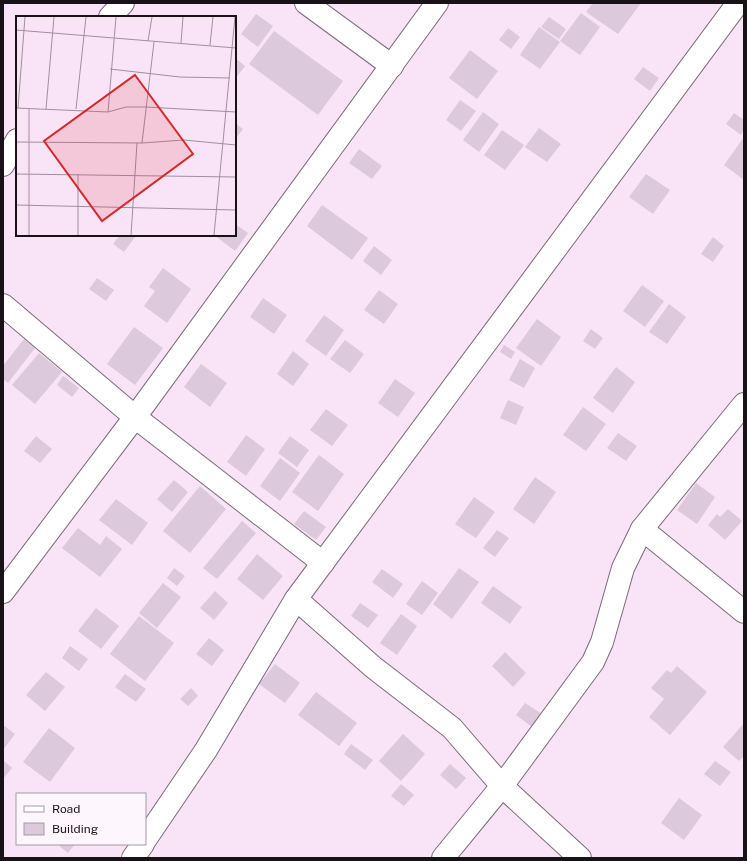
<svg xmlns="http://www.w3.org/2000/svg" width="747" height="861" font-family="'Public Sans',sans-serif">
<rect width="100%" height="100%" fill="#f9e4f7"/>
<g fill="#dcc9db">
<path d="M593,3H641L618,34L586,12Z"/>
<path d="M581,13L600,27L580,55L560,41Z"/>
<path d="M256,14L273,26L258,47L241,34Z"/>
<path d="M549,17L566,29L559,39L541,27Z"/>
<path d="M539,27L560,42L540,69L520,55Z"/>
<path d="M508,28L520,37L511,49L499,40Z"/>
<path d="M274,31L343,81L318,115L249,64Z"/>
<path d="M470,50L498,71L477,99L449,78Z"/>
<path d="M235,58L245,66L235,79Z"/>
<path d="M643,67L659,78L650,91L634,79Z"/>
<path d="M460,100L476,111L461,131L446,120Z"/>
<path d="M483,112L499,124L479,152L463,140Z"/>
<path d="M734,113L744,120V130L741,135L726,124Z"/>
<path d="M235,123L243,129L235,140Z"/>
<path d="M539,128L561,144L547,162L525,147Z"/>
<path d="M502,130L524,145L505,170L484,155Z"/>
<path d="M744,137V180L724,165Z"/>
<path d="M359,149L382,166L372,179L349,163Z"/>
<path d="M646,174L670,190L653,214L629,197Z"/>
<path d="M322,205L368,238L352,260L307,226Z"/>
<path d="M235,224L248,233L235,251L214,235H235Z"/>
<path d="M120,235H133L135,237L124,252L113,244Z"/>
<path d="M713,237L724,246L713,262L701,254Z"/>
<path d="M374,246L392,260L381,275L363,261Z"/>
<path d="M163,268L191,289L167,323L144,306L155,291L149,287Z"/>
<path d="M97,278L114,290L106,301L89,289Z"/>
<path d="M642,285L664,301L645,327L623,311Z"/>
<path d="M379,290L398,304L384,324L364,310Z"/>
<path d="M263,298L287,315L274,334L250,317Z"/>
<path d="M669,304L686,317L667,344L649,332Z"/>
<path d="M324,315L344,330L326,356L305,341Z"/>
<path d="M537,319L561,337L541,366L516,348Z"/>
<path d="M134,327L163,348L135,385L107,364Z"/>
<path d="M591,329L603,338L595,349L583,341Z"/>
<path d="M24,339L35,348L8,383L3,379V366Z"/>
<path d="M345,340L364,354L350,373L330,359Z"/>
<path d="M504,345L515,352L511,359L500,352Z"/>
<path d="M293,351L309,364L293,386L277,374Z"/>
<path d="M39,353L62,372L35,404L12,385Z"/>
<path d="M520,359L535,368L524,388L509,380Z"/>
<path d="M201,364L227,383L210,407L184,387Z"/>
<path d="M616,367L635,382L613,413L593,398Z"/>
<path d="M63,376L79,388L72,397L57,385Z"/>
<path d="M395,379L415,393L398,417L378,403Z"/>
<path d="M508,400L524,407L516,425L500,418Z"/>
<path d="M583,407L606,424L586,451L563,435Z"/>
<path d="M326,409L348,425L332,446L310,430Z"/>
<path d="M618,433L637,446L626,461L607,448Z"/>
<path d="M246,435L265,449L246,476L227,462Z"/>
<path d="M36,436L52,449L40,463L24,451Z"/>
<path d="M290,436L309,450L297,467L278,453Z"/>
<path d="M319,455L344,474L318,511L292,492Z"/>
<path d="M280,458L300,473L280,501L260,486Z"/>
<path d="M535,477L556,492L534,524L513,509Z"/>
<path d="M174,480L188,492L172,512L157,499Z"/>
<path d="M696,483L715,497L697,524L677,510Z"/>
<path d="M200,486L226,509L190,553L163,531Z"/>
<path d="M474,497L495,512L476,538L455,524Z"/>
<path d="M116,499L148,523L132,545L99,520Z"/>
<path d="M728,509L742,521L725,540L708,525L717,514L720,517Z"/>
<path d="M304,511L326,527L316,540L294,524Z"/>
<path d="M242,521L256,533L217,579L203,568Z"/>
<path d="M78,528L100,545L106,536L122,549L100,577L62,548Z"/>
<path d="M497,530L509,538L495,557L483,548Z"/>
<path d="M257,554L283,576L263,600L237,579Z"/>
<path d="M174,568L185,576L177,586L167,578Z"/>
<path d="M459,568L479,582L452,619L433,604Z"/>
<path d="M382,569L403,584L393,598L372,582Z"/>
<path d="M422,581L438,593L422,615L406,604Z"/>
<path d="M163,583L181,597L157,628L139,613Z"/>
<path d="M493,586L522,607L510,624L481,603Z"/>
<path d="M215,591L228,603L214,620L200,608Z"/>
<path d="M360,603L378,615L368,628L351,616Z"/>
<path d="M96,608L119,626L101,649L78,631Z"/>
<path d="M401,614L417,626L397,655L380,643Z"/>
<path d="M139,616L174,643L145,681L110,654Z"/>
<path d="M209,638L224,650L212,666L196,654Z"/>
<path d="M70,646L88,659L79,671L62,658Z"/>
<path d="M505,652L526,673L513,687L492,666Z"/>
<path d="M275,664L300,683L285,703L259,684Z"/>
<path d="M677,666L707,692L670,735L649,717L664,699L651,688L667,670L671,673Z"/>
<path d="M46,672L65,687L45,711L26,695Z"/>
<path d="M125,674L146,689L136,702L115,687Z"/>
<path d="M191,688L198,696L188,706L180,699Z"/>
<path d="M316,692L357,723L339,746L298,715Z"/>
<path d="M525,703L542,714L532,727L516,715Z"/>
<path d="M744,723V756L739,761L723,747Z"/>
<path d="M3,725L15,734L3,750Z"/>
<path d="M49,728L75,748L50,782L23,762Z"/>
<path d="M403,734L425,754L401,781L379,761Z"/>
<path d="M351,744L373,760L365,770L344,754Z"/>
<path d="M3,760L12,768L3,779Z"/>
<path d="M715,761L731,772L720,786L704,774Z"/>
<path d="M450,764L466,778L456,789L440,775Z"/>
<path d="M401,784L414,795L404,806L391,796Z"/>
<path d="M679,798L702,815L684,840L661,823Z"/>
<path d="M57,844H75L68,853Z"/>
</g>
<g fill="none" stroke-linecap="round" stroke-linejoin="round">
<defs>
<g id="street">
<path d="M306,3L392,66"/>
<path d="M110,17L123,3"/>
<path d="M3,165L17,140"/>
<path d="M3,305L135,417L323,563"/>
<path d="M642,529L744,612"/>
<path d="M3,592L135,417L437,3"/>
<path d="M296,599L373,667L452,728L502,786L580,858"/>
<path d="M145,840L206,750L296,599L738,3"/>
<path d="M133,858L143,844"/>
<path d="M443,858L502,786L593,662L602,642L623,568L642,529L744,404"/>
</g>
</defs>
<use href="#street" stroke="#7c6a7a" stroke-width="24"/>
<use href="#street" stroke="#fff" stroke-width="22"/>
</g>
<g transform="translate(16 16)">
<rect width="220" height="220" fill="#f9e4f7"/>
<path fill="none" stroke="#9f909e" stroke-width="1" d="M0,14L220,32M132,25L136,1M165,27L167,1M194,29L197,1M94,53L164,61L214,62M0,92L92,96L110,91H130L220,96M2,92L9,1M30,93L38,1M60,93L70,1M92,96L100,1M0,126L126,127L168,124L220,129M126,127L138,26M0,158L220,161M0,189L220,194M13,219V93M62,219V158M115,219L121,127M198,219L219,1"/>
<path fill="#d62828" fill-opacity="0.15" stroke="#d62828" stroke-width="2" d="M119,59L177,138L86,205L28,125Z"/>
<rect width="220" height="220" fill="none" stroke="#181218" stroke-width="2"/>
</g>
<rect width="747" height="861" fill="none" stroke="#181218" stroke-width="8"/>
<rect x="16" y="793" width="130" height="52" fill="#fef6fd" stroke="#a29ba1"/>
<rect x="24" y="806" width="20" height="6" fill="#ffffff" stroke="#a29ba1"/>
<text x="52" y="813" font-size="12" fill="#181218">Road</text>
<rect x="24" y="823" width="20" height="12" fill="#dcc9db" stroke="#a29ba1"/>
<text x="52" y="833" font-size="12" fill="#181218">Building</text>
</svg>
